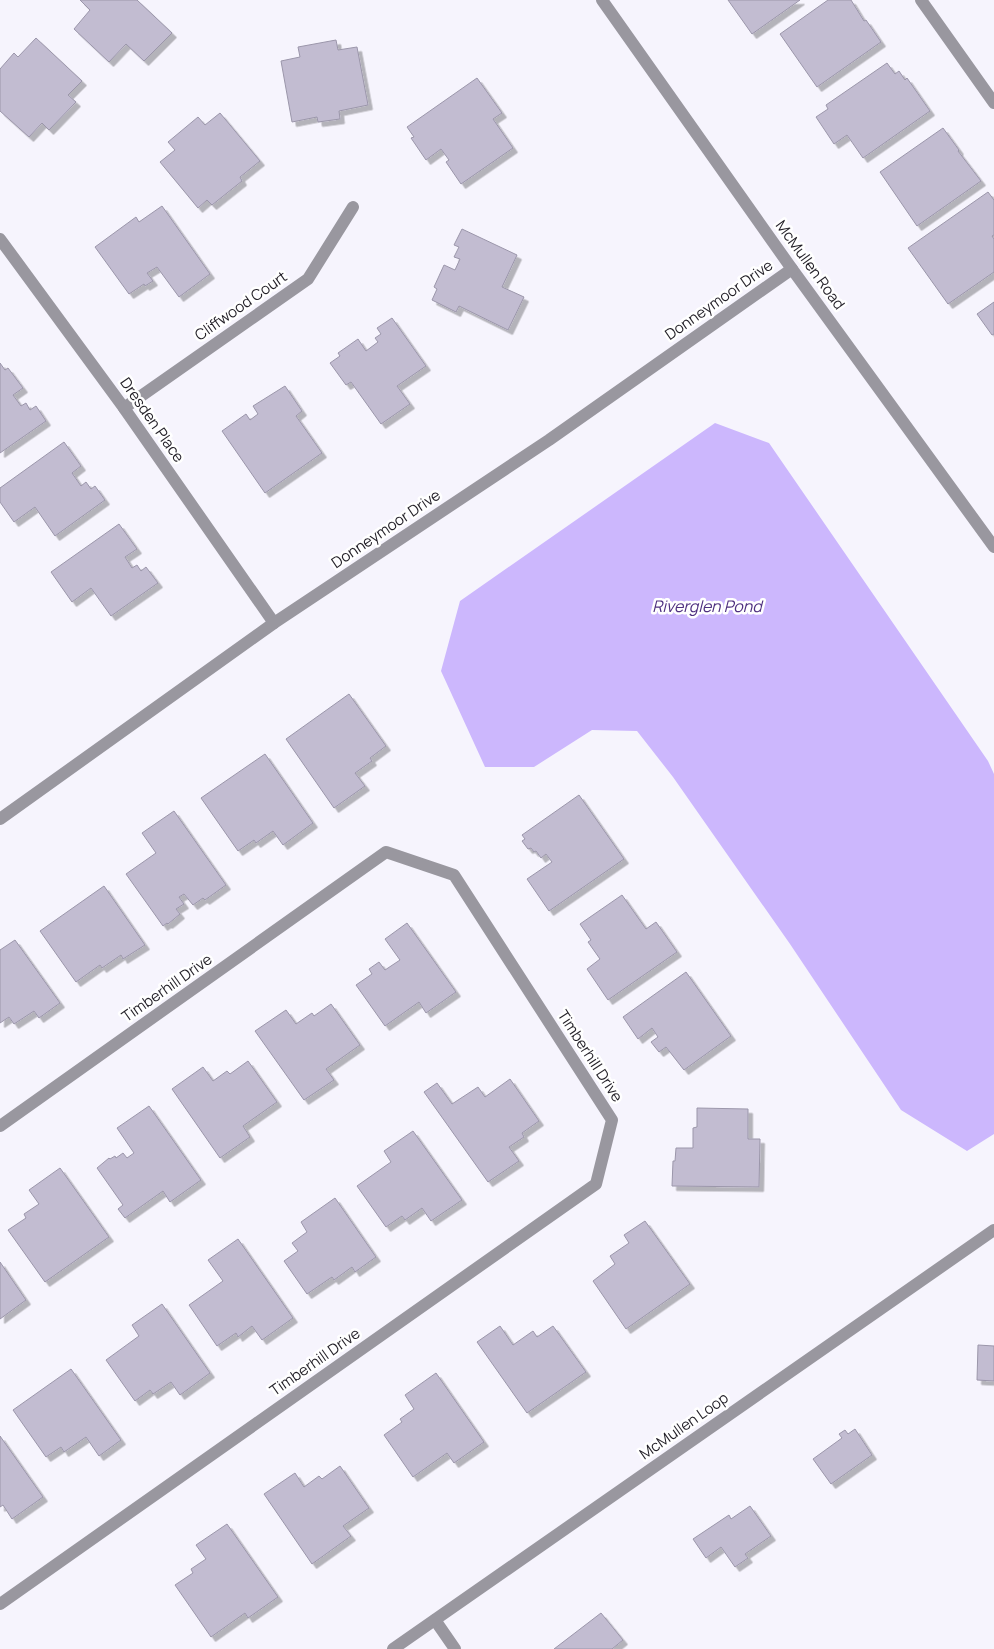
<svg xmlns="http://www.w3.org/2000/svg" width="994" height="1649" font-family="Manrope,sans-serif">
<defs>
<filter id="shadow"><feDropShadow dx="4.5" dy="4.5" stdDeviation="0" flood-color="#0004"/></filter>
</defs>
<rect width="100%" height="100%" fill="#f6f4fd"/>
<path fill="#ccb7fd" d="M715,423L769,443L988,761L994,774V1134L967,1151L901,1110L790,944L673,777L637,731L592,730L534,767H485L441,671L460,601Z"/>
<g fill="#c2bcd1" stroke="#9b96aa" filter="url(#shadow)">
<path d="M80,0H137L172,33L144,61L126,44L109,62L74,29L90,10Z"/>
<path d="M728,0H800L752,34Z"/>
<path d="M828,0H851L864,21L866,20L881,42L817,87L780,34Z"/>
<path d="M36,38L82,81L68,95L76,102L49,130L42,123L29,137L0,111V69L14,53L18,57Z"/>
<path d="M336,40L338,50L357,47L368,105L339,111L340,119L318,122L317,117L292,122L281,61L300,57L298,47Z"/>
<path d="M887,63L895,74L899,71L905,80L907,78L930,111L863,158L847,135L834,144L816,117L828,109L826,105Z"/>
<path d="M477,78L502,113L493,119L513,148L461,184L446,162L449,160L441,149L426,160L411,138L414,137L407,127Z"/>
<path d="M220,113L260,161L240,177L242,181L212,205L207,200L198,208L160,162L175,150L168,142L198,117L205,125Z"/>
<path d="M943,128L959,150L958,151L981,181L917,226L880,172Z"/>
<path d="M988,192L994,200V235L992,236L994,239V272L948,304L908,248Z"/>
<path d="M162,206L210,274L179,297L157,267L147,273L153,281L145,286L144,284L129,294L95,247L136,217L139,222Z"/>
<path d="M462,229L517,255L502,287L524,297L508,330L459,306L456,312L432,300L437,289L434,287L444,265L455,270L460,259L454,257L459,247L454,245Z"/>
<path d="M994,302V334L992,335L977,314Z"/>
<path d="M392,318L426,366L397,386L410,404L381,424L351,382L346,385L330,363L340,356L338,353L358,339L366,351L378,342L375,338L381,334L377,328Z"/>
<path d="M0,363L5,370L8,368L23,388L13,395L21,406L26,403L30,410L36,406L46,421L0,453Z"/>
<path d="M285,386L302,411L296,416L322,453L265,493L222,431L246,414L250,420L258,414L253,406Z"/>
<path d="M64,442L81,466L72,473L81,486L86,482L91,489L95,486L105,500L55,536L35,507L14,522L0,502V488Z"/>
<path d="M119,524L137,549L125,557L132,568L137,565L141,571L146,567L158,583L111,616L91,588L72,602L51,572Z"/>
<path d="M349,694L386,746L370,758L372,761L355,773L365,786L334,808L286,739Z"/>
<path d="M265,754L313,823L283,845L273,831L256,843L254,840L238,851L201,798Z"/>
<path d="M579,795L624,859L549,911L527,879L552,862L546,854L541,858L536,851L534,852L531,848L528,849L522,841L525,839L522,835Z"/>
<path d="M174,811L226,885L205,900L203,898L193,905L184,894L179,897L184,904L176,909L180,914L168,924L167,923L163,926L126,874L156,853L142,833Z"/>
<path d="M104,886L145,945L123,959L121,955L102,968L100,965L76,982L40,931Z"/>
<path d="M622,895L646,929L656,922L677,952L608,1000L587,969L600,959L588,942L591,940L580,924Z"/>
<path d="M407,923L456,992L426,1013L419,1002L385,1026L356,985L372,974L369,969L379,962L385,970L400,960L385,939Z"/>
<path d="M15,940L60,1003L39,1018L34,1011L14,1024L9,1017L0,1023V950Z"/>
<path d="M686,972L731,1036L684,1070L666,1047L659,1052L651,1042L658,1037L652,1028L638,1039L623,1017Z"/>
<path d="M331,1004L360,1045L326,1069L334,1080L304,1100L255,1031L286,1010L296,1024L312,1013L314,1016Z"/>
<path d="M248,1061L277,1102L243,1126L250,1137L220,1158L172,1089L203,1067L213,1081L227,1071L230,1074Z"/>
<path d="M510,1079L539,1121L522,1133L524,1137L509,1147L519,1161L488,1182L424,1092L437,1083L452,1104L478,1087L485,1097Z"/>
<path d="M149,1106L201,1180L170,1202L163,1191L125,1218L118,1209L123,1205L97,1168L109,1158L110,1159L115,1156L116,1158L123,1153L127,1158L134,1153L117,1128Z"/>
<path d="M697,1108L748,1109V1139H760L759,1187L672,1186L673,1161H675L676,1148H693V1128L697,1127Z"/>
<path d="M413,1131L462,1200L431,1221L422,1208L405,1220L402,1216L386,1227L357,1186L391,1162L384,1151Z"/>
<path d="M60,1168L109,1237L45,1282L8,1230L26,1218L24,1214L39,1204L29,1190Z"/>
<path d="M335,1198L376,1257L355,1272L352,1267L334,1280L332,1277L307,1294L284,1261L298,1251L292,1243L307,1232L301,1222Z"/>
<path d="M645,1221L690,1284L626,1329L593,1281L615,1264L610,1256L629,1243L624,1235Z"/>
<path d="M238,1239L293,1318L262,1340L252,1326L238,1337L236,1333L217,1346L189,1305L223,1281L208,1260Z"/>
<path d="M0,1262L26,1300L0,1319Z"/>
<path d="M162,1304L210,1373L180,1395L171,1382L153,1394L150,1390L135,1401L106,1360L139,1336L132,1325Z"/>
<path d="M500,1326L513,1345L533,1331L537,1337L553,1326L586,1372L527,1413L477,1342Z"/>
<path d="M978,1345L994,1346V1381L977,1380Z"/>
<path d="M71,1369L121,1440L99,1456L86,1437L64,1452L61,1447L46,1457L13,1410Z"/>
<path d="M436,1373L484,1442L454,1463L447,1453L413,1477L384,1435L402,1422L400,1419L414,1409L405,1395Z"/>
<path d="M855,1429L872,1455L831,1484L813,1459L842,1438L839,1434L845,1430L848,1434Z"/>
<path d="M0,1436L43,1497L12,1519L3,1505L0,1507Z"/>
<path d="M340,1466L369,1508L343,1526L351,1536L312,1564L264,1494L295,1473L304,1487L319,1476L322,1479Z"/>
<path d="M750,1506L771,1536L745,1554L748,1558L735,1567L721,1547L706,1558L693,1539L729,1515L731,1519Z"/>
<path d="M227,1524L278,1597L248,1618L245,1613L211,1637L175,1585L193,1573L191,1569L206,1559L196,1545Z"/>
<path d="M601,1613L623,1640L612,1649H554Z"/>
</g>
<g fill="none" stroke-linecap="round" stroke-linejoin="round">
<g stroke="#99979f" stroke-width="12">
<path d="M921,0L994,103"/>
<path d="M0,239L124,408L274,623"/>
<path d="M124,408L308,279L353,207"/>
<path d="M0,1126L386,852L454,875L612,1120L596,1184L0,1604"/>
<path d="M435,1620L455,1649"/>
<path d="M393,1649L994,1230"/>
</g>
<g stroke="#99979f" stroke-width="12">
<path d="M602,0L792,269L994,547"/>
<path d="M0,819L274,623L549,440L792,269"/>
</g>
</g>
<g text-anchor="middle" stroke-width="5" stroke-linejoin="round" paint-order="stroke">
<g font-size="15" fill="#211e26" stroke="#fff">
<text transform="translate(810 265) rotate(54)" y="5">McMullen Road</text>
<text transform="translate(719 300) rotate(-35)" y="5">Donneymoor Drive</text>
<text transform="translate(241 306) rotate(-35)" y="5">Cliffwood Court</text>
<text transform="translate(152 420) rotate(55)" y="5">Dresden Place</text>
<text transform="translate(386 529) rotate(-34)" y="5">Donneymoor Drive</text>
<text transform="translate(167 988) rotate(-35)" y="5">Timberhill Drive</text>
<text transform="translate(590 1056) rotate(57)" y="5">Timberhill Drive</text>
<text transform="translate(315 1362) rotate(-35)" y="5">Timberhill Drive</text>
<text transform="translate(684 1426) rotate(-35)" y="5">McMullen Loop</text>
</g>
<g font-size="16" font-style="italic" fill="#4e2f7f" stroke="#fff">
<text x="707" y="612">Riverglen Pond</text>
</g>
</g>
</svg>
